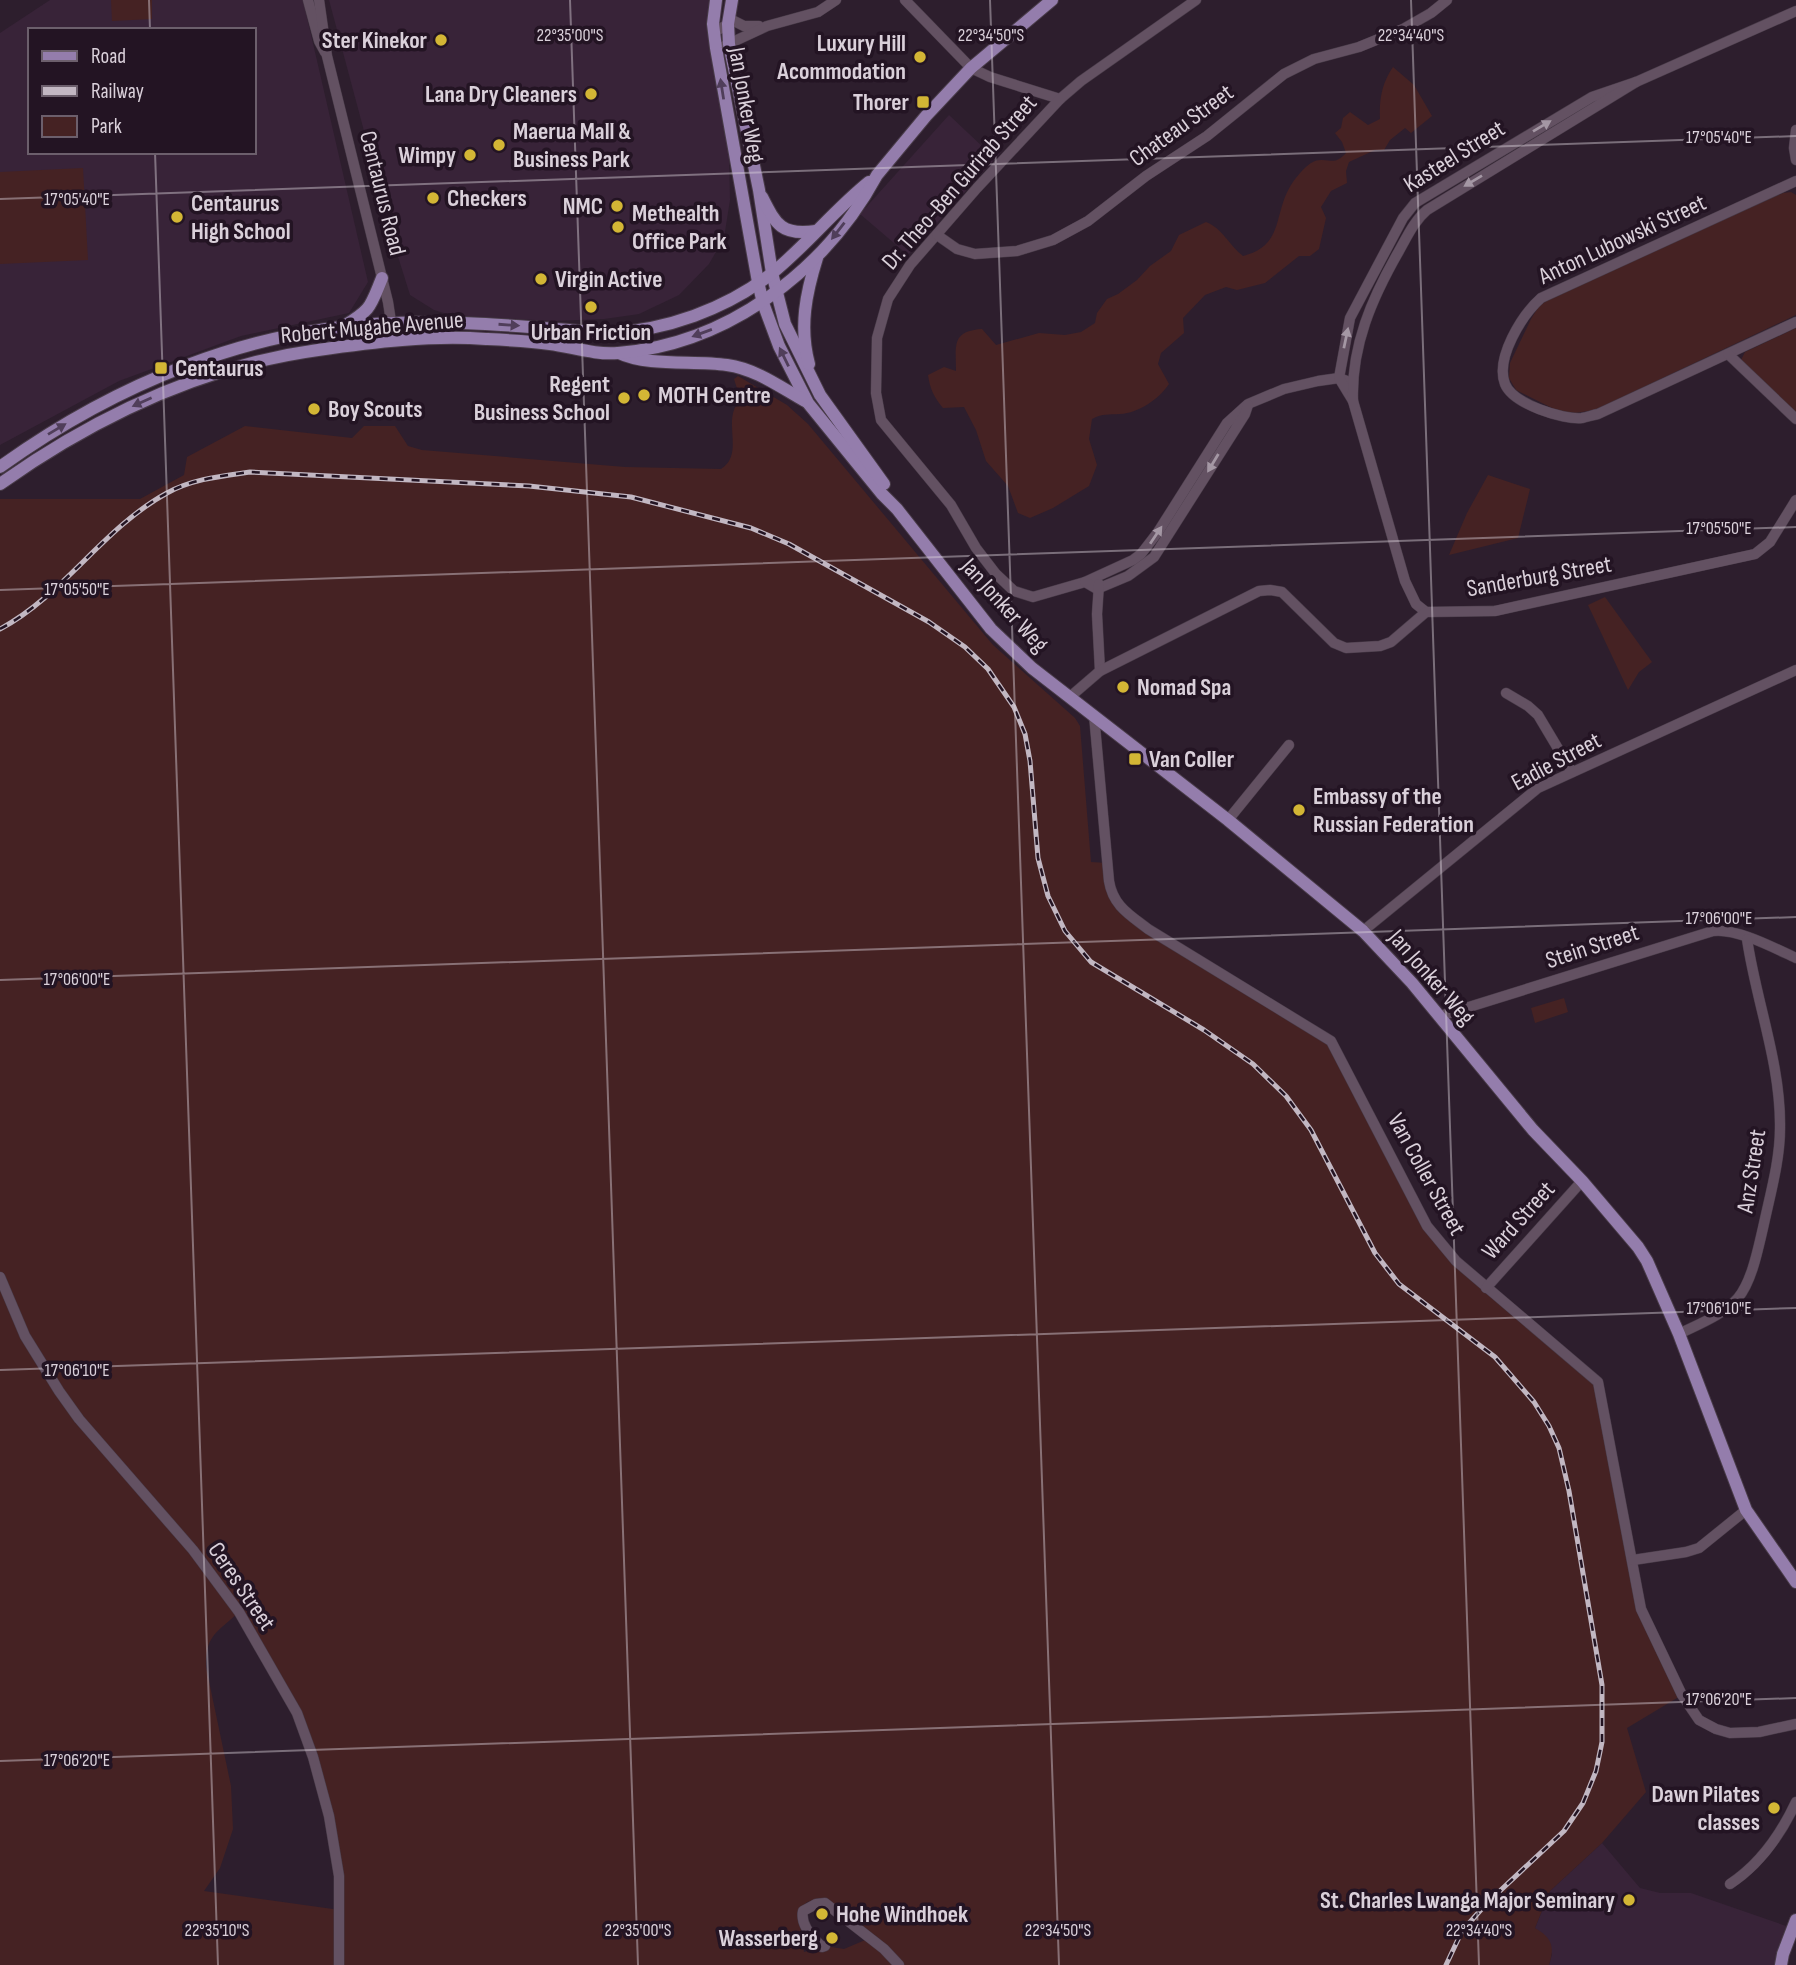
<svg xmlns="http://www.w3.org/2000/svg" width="1796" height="1965" font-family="'Sofia Sans Condensed',sans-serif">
<rect width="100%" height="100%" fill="#2d1e2d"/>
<g fill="#382338" fill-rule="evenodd">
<path d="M50,0H303L368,282L349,313L241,336L119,381L0,445V33ZM30,30H254V152H30Z"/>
<path d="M329,0H713L729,154L730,200L724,238L709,264L679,295L639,314L604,319L553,321L450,315L434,310L410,295L395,247Z"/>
<path d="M949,115L985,149L991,143L1001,152L908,255L860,214Z"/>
<path d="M1602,1843L1640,1888L1660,1893H1691L1792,1928L1782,1965H1549L1552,1954L1535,1928L1550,1891Z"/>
</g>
<g fill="#452223" fill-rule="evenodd">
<path d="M111,0H152V19L112,21Z"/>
<path d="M1393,67L1414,85L1432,116L1411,133L1405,128L1390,140L1384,150H1375L1349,162L1346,171L1347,183L1331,191L1321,207L1326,218L1319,249L1310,256H1299L1265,283L1237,290L1226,287L1205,295L1183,318L1184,333L1161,353L1158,364L1169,384C1159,399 1139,413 1120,414C1107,415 1104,413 1092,419L1089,439L1097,465L1089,486L1053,508L1030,518L1018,513L1008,486L986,461L976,430L964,407L943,408C934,397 930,389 928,375L944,367L956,371C956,346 951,331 982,329L996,345L1039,333L1065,335L1081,332L1095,323L1097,313L1107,299L1118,294L1137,280L1150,266L1171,251L1179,235L1206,222C1222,228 1229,245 1243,256C1286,245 1272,212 1293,182C1300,173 1310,159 1322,160C1335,161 1336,163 1346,153L1342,142L1335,133L1341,128L1343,118L1350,112L1368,125L1380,119C1379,99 1382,83 1393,67Z"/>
<path d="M83,168L88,260L0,264V172Z"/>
<path d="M1791,192L1796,195V315L1595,410L1575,413L1558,411L1516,390L1509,378L1510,363L1531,319L1539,306L1553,296L1783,193Z"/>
<path d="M1796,328V414L1745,367L1741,360L1745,352Z"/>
<path d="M738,376L787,405L808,424L993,645L1075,718L1080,726L1091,862L1107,863L1119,906L1331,1041L1443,1248L1592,1375L1641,1609L1682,1695L1627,1728L1646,1792L1602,1843L1550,1891L1535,1928C1552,1938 1555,1946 1549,1965H0V499H140L184,475L187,457L245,426L352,438L364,426H395L408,446L422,450L625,467L721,469C742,456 727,429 734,410C735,406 739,404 741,401L734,379ZM239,1612L309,1743L339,1876L340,1910L204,1891L220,1868L233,1829L231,1786L206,1667C205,1635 217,1633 239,1612ZM820,1899L870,1938L844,1949L825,1946L804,1952L798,1912L807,1902Z"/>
<path d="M1488,475L1530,489L1518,538L1449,555L1467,513Z"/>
<path d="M1605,597L1652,662L1639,672L1628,690L1588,605Z"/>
<path d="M1564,998L1568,1012L1535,1023L1531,1008Z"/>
</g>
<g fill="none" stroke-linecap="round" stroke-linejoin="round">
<defs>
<g id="minor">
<path d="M308,0L319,41L325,52"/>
<path d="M319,0L327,56L388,302L394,341"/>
<path d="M905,0L971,68L990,77L1060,99"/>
<path d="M1196,0L1081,81L1060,99L977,188L910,265L888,299L877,338L876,393L881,420L951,505L976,548L996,574L1014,591L1033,597L1085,582L1133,560L1141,554L1158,532L1227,423L1248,404L1284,389L1318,381L1339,378L1352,383"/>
<path d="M714,32L734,21L744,26H759"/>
<path d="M724,46L767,26L818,12L836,0"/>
<path d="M1796,130L1794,148L1796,160"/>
<path d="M1796,181L1541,298C1522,315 1495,358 1505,384C1513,404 1563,420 1582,418C1587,417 1593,415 1598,414L1796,322"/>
<path d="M937,235L957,249L975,254L1017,251L1053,240L1088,221L1146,176L1207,136L1284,74L1314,59L1359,47L1403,29L1431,13L1447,0"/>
<path d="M1728,354L1796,419"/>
<path d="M1353,401L1339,378L1350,318L1403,218L1415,203L1592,97L1636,82L1796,11"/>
<path d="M1085,582L1097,589L1128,576L1154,557L1245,414L1248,405"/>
<path d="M1099,584L1097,614L1100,671"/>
<path d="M1426,612L1416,604L1405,581L1353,401C1351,346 1372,298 1399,251C1407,237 1414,221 1427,210L1636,82"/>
<path d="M1506,693L1528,706L1538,715L1572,772"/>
<path d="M1071,696L1100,671L1259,591L1270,590L1282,592L1334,643L1346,648L1380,646L1391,642L1426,612L1495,611L1755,554L1770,542L1796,500"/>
<path d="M1094,715L1109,881C1113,906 1130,915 1148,929L1331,1041L1427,1226L1456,1261L1598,1382L1641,1609L1682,1695L1699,1720L1716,1729L1730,1733L1759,1732L1796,1724"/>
<path d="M1228,820L1289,745"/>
<path d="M1363,931L1538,788L1796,670"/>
<path d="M1440,1016L1713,931C1737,928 1774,948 1796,958"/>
<path d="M0,1277L25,1336L59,1391L79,1419L193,1550L239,1612L297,1713L313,1757L329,1816L339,1876V1965"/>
<path d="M1486,1288L1582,1181"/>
<path d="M1679,1334C1699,1324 1723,1315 1738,1298C1752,1281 1758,1249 1763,1228C1770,1195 1780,1161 1780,1128C1781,1064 1756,1001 1747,939"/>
<path d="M1633,1560L1686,1552L1699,1548L1746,1510"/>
<path d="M1730,1884C1759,1865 1781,1834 1796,1802"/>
<path d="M825,1946L822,1947C813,1937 800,1926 803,1911L816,1904L825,1903L884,1949L899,1965"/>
</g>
<g id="major">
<path d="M716,0L713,24L716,48L758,282L763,303L779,346L808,403L882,494L897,509L991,629L1032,668L1228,820L1363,931L1412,983L1533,1130L1582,1181L1638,1247L1647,1261L1679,1334L1746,1510L1796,1582"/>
<path d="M732,0L728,24L729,44L759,190L772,273L785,324L820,395L884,484"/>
<path d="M762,197C776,225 782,236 816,231"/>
<path d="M344,326C372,309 370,307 382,278"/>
<path d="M619,353C649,367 694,360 727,365C756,369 780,387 805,401"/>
<path d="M809,364C799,327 806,293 817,258"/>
<path d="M0,467C115,384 252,327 395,323C467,320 537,328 608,333C665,331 726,309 771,274C806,246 834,210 869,182"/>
<path d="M0,484C95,417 201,366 318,350C373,342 431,335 486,339C507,340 529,341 550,344C572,347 595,355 618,353C728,344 825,271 877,175L926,116L971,68L1052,0"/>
<path d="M1781,1965L1783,1954L1796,1920"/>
</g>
</defs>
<use href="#minor" stroke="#483b48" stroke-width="11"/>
<use href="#major" stroke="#483b48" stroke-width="14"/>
<use href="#minor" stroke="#635162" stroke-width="10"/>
<use href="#major" stroke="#947dac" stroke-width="12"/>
<defs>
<path id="rail" d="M0,629C64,595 103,528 167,493C192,479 222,476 250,472L529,486L631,497L751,528L789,544L929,622L965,647L988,669L1014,707L1025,734L1030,761L1038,858L1048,896L1065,931L1091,962L1204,1030L1253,1064L1286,1096L1311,1130L1375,1253L1399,1284L1495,1357L1534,1402L1549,1426L1559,1448L1569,1491L1602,1685V1742L1596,1771L1583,1803L1564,1831L1487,1903L1462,1931L1446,1965"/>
</defs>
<use href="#rail" stroke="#c2b7c2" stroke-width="5"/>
<use href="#rail" stroke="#231423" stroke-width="2.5" stroke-dasharray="8" stroke-linecap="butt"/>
</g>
<defs><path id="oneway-solid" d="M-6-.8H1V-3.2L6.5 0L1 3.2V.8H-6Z" transform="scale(1.75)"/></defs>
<g fill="#503e5a">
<use href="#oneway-solid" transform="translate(722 89) rotate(-99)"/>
<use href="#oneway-solid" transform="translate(838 231) rotate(128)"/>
<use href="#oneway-solid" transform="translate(509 325) rotate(4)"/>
<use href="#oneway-solid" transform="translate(702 333) rotate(160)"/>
<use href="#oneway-solid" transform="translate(784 357) rotate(-116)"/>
<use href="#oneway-solid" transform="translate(142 402) rotate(156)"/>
<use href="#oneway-solid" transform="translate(57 429) rotate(-31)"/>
</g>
<g fill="#a497a4">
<use href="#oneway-solid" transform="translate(1542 126) rotate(-31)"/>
<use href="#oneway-solid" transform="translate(1473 181) rotate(149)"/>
<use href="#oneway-solid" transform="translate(1346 338) rotate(-78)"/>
<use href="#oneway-solid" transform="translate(1213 463) rotate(121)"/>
<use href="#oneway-solid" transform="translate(1156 535) rotate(-56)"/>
</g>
<path fill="none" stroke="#dad0da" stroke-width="2" stroke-opacity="0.45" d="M149,0L150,30M570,0L638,1965M990,0L1059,1965M1411,0L1479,1965M155,152L218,1965M0,199L1796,136M0,590L1796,527M0,980L1796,917M0,1370L1796,1308M0,1761L1796,1698"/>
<g fill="#d3b635" stroke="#231423" stroke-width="2.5">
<circle cx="441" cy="40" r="7"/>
<circle cx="920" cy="57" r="7"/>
<circle cx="591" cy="94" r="7"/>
<rect x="916" y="95" width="14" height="14" rx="3.5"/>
<circle cx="499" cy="145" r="7"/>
<circle cx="470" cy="155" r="7"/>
<circle cx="433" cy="198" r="7"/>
<circle cx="617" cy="206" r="7"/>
<circle cx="177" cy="217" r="7"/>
<circle cx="618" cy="227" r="7"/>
<circle cx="541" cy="279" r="7"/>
<circle cx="591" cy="307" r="7"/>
<rect x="154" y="361" width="14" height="14" rx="3.5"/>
<circle cx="644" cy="395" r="7"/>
<circle cx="624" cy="398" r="7"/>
<circle cx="314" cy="409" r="7"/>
<circle cx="1123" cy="687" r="7"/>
<rect x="1128" y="752" width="14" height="14" rx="3.5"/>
<circle cx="1299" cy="810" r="7"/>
<circle cx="1774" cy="1808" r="7"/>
<circle cx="1629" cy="1900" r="7"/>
<circle cx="822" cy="1914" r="7"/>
<circle cx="832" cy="1938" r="7"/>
</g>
<g text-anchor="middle" stroke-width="7" stroke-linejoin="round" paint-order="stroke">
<g font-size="24" font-weight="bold" fill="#dad0da" stroke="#231423" text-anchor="start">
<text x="427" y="48" text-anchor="end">Ster Kinekor</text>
<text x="906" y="51" text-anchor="end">Luxury Hill<tspan x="906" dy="28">Acommodation</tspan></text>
<text x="577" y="102" text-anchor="end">Lana Dry Cleaners</text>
<text x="909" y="110" text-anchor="end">Thorer</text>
<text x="513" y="139">Maerua Mall &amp;<tspan x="513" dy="28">Business Park</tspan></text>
<text x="456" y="163" text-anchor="end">Wimpy</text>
<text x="447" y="206">Checkers</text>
<text x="191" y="211">Centaurus<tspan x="191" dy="28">High School</tspan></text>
<text x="603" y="214" text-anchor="end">NMC</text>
<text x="632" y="221">Methealth<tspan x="632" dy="28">Office Park</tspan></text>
<text x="555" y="287">Virgin Active</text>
<text x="591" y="340" text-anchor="middle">Urban Friction</text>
<text x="175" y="376">Centaurus</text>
<text x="610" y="392" text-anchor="end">Regent<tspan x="610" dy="28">Business School</tspan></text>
<text x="658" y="403">MOTH Centre</text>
<text x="328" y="417">Boy Scouts</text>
<text x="1137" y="695">Nomad Spa</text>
<text x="1149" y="767">Van Coller</text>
<text x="1313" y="804">Embassy of the<tspan x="1313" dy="28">Russian Federation</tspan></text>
<text x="1760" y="1802" text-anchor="end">Dawn Pilates<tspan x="1760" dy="28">classes</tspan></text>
<text x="1615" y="1908" text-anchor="end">St. Charles Lwanga Major Seminary</text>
<text x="836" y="1922">Hohe Windhoek</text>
<text x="818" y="1946" text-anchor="end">Wasserberg</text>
</g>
<g font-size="24" fill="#dad0da" stroke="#231423">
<text transform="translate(747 105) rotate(80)" y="8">Jan Jonker Weg</text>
<text transform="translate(1181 125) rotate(-36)" y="8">Chateau Street</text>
<text transform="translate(1454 156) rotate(-32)" y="8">Kasteel Street</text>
<text transform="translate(959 182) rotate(-49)" y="8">Dr. Theo-Ben Gurirab Street</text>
<text transform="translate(383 193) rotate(76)" y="8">Centaurus Road</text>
<text transform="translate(1622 239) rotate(-25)" y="8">Anton Lubowski Street</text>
<text transform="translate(372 327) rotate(-5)" y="8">Robert Mugabe Avenue</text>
<text transform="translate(1539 576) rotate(-10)" y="8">Sanderburg Street</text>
<text transform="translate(1005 605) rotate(48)" y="8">Jan Jonker Weg</text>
<text transform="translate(1556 761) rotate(-28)" y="8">Eadie Street</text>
<text transform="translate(1592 946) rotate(-18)" y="8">Stein Street</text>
<text transform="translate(1432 977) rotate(49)" y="8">Jan Jonker Weg</text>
<text transform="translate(1751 1171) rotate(-81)" y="8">Anz Street</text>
<text transform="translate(1427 1174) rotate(61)" y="8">Van Coller Street</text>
<text transform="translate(1518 1220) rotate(-48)" y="8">Ward Street</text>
<text transform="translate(242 1586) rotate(56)" y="8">Ceres Street</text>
</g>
</g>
<g font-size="18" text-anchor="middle" fill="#dad0da" stroke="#231423" stroke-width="7" stroke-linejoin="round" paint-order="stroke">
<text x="570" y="41">22°35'00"S</text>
<text x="991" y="41">22°34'50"S</text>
<text x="1411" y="41">22°34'40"S</text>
<text x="1719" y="143">17°05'40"E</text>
<text x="77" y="205">17°05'40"E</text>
<text x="1719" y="534">17°05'50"E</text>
<text x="77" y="595">17°05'50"E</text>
<text x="1719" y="924">17°06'00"E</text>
<text x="77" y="985">17°06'00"E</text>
<text x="1719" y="1314">17°06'10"E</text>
<text x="77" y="1376">17°06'10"E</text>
<text x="1719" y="1705">17°06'20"E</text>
<text x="77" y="1766">17°06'20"E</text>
<text x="217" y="1936">22°35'10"S</text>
<text x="638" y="1936">22°35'00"S</text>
<text x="1058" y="1936">22°34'50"S</text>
<text x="1479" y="1936">22°34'40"S</text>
</g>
<rect x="28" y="28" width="228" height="126" fill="#231423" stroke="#6c5f6c" stroke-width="2"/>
<rect x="42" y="51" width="35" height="10" fill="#947dac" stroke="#6c5f6c" stroke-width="2"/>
<text x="91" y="63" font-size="21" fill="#dad0da">Road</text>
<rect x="42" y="86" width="35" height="10" fill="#c2b7c2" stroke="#6c5f6c" stroke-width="2"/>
<text x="91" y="98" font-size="21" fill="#dad0da">Railway</text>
<rect x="42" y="116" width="35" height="21" fill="#452223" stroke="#6c5f6c" stroke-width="2"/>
<text x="91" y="133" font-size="21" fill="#dad0da">Park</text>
</svg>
